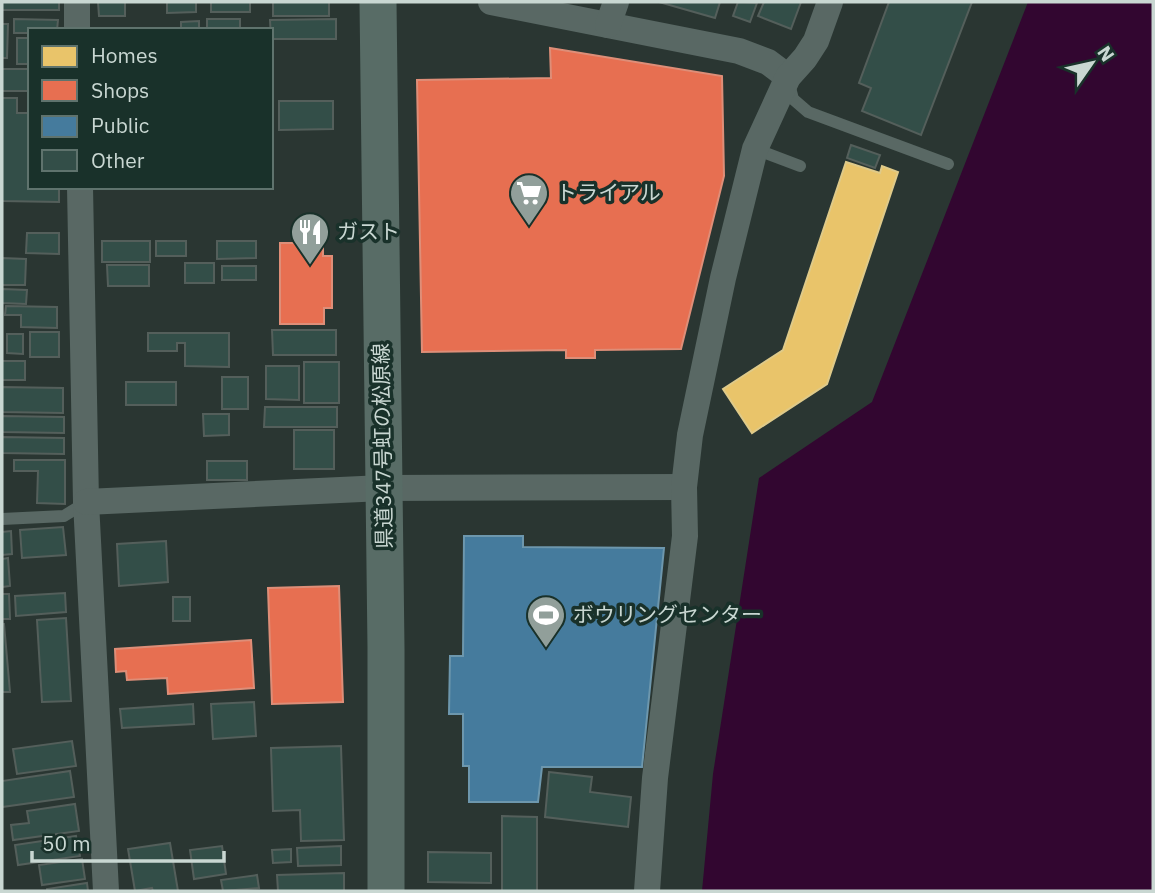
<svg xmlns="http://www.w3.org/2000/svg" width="1155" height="893" font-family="'IBM Plex Sans','Noto Sans JP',sans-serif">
<rect width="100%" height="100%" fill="#2a3632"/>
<path fill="#320630" d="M1028,2H1153V891H702L713,774L759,478L872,402Z"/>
<path fill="#e9c46a" stroke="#dfca89" stroke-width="2" d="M846,162L880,173L882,166L898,172L827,384L752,433L723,389L783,350Z"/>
<g fill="#e76f51" stroke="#de8e78" stroke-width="2">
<path d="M550,48L722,76L724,176L681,349L595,350V358H566V350L422,352L417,80L551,78Z"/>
<path d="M280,243H323V256H332V308H324V324H280Z"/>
<path d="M339,586L343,702L272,704L268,588Z"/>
<path d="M251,640L254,688L168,694L167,678L127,680L126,671L116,672L115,649Z"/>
</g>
<path fill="#457b9d" stroke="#6d97ad" stroke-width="2" d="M464,536H523V547L664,548L642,767H542L538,802H469V766H463V714H449L450,656H463Z"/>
<g fill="#334e48" stroke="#545f5b" stroke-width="2">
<rect x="2" y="2" width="57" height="8"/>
<path d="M98,2H125V16H99Z"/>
<path d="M167,2H196V12L167,13Z"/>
<rect x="211" y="2" width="39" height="10"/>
<rect x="273" y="2" width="56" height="14"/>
<path d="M659,2H720L715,18Z"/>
<path d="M738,2L757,3L750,22L733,16Z"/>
<path d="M764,2H801L791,29L758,16Z"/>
<path d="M889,2H972L921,135L862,111L871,88L859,83Z"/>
<path d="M14,19L58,20L57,30H30V33H14Z"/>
<rect x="207" y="19" width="33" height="11"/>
<path d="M336,19V39H271L270,20Z"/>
<path d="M199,21V30H181V22Z"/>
<path d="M2,24H8L7,58H2Z"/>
<rect x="17" y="38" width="13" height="26"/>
<rect x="2" y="69" width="28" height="22"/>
<path d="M2,98H17V113H30V187H59V202L2,201Z"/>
<path d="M279,101H333V129L279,130Z"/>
<path d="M851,145L880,155L875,168L847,158Z"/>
<path d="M27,233H59V254L26,253Z"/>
<rect x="102" y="241" width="48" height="21"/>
<rect x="156" y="241" width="30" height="15"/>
<path d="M217,241H256V258L217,259Z"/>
<path d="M2,258L26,259L25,285H2Z"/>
<rect x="185" y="263" width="29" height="20"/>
<path d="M107,265H149V286H108Z"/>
<rect x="222" y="266" width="34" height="14"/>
<path d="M2,289L27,290L26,304L2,303Z"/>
<path d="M6,306L57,307V328L21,327V315H5Z"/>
<path d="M272,330H336V355H273Z"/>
<rect x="30" y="332" width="29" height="25"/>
<path d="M148,333H229V367L185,366V343H177V351H148Z"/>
<path d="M7,334H23V354L7,353Z"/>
<rect x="2" y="361" width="23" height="19"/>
<rect x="304" y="362" width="35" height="41"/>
<path d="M266,366H299V400L266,399Z"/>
<rect x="222" y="377" width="26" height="32"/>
<rect x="126" y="382" width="50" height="23"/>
<path d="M2,387L63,388V413L2,412Z"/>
<path d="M265,407H337V427H264Z"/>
<path d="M203,414H229V435L204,436Z"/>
<path d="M2,416L64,417V433L2,432Z"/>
<rect x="294" y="430" width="40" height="39"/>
<path d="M2,437L64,438V454L2,453Z"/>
<path d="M14,460H65V504L37,503L38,471H14Z"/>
<rect x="207" y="461" width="40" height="19"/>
<path d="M63,527L66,555L22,558L20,530Z"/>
<path d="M11,531L12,554L2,555V532Z"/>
<path d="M166,541L168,582L119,586L117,544Z"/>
<path d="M8,558L10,586L2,587V559Z"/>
<path d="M65,593L66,612L16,616L15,596Z"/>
<path d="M2,594H9L10,619H2Z"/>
<rect x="173" y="597" width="17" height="24"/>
<path d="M66,618L71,701L42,702L37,620Z"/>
<path d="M2,624H4L10,692H2Z"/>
<path d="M254,702L256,736L213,739L211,704Z"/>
<path d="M193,704L194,724L122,728L120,709Z"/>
<path d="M72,741L76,766L17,774L13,749Z"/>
<path d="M341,746L344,840L301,841L300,810L273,811L271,748Z"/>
<path d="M70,771L74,797L2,807V781Z"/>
<path d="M549,772L592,777L590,792L631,797L628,827L545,817Z"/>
<path d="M75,804L79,831L13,840L11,825L29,823L27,811Z"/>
<path d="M502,816L537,817V891H502Z"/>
<path d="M76,836L80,856L18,865L15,845Z"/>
<path d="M170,843L178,891H153L152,888L135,891L128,849Z"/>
<path d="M222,846L226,874L194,879L190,850Z"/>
<path d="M341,846V865L298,866L297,848Z"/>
<path d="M291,849V862L273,863L272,850Z"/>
<path d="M428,852L491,853V883L428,882Z"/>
<path d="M82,859L85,879L42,885L39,865Z"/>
<path d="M344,873V891H278L277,875Z"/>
<path d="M257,875L259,888L223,891L221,880Z"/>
<path d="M87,883L88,891H47V889Z"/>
</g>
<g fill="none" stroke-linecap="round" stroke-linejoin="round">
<g stroke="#596864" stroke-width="12">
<path d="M789,84L793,99L808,112L948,164"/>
<path d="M755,149L800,166"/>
<path d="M2,519L64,516L85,503"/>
</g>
<g stroke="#596864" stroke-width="26">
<path d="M77,2V30"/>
<path d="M491,2L739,51L768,62L788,77"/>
<path d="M608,25L616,2"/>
<path d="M80,187L86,502L106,891"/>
<path d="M86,502L383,488L684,487"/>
<path d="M647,891L655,778L685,536L684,487L690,435L723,278L755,149L788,77L805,58L816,41L830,2"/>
</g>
<path stroke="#586c66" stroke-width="37" d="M378,2L386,648V891"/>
</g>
<defs>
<symbol id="supermarket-pin" viewBox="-11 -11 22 30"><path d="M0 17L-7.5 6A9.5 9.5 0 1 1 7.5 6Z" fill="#919f9a" stroke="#19312a"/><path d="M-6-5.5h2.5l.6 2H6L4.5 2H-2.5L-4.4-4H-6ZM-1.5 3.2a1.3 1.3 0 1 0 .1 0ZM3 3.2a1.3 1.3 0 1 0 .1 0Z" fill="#fff"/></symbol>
<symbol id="restaurant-pin" viewBox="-11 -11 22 30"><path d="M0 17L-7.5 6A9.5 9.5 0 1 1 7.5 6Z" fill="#919f9a" stroke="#19312a"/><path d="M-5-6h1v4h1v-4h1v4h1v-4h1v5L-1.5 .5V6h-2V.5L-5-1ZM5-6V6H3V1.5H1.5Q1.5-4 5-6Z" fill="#fff"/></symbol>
<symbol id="stadium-pin" viewBox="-11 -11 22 30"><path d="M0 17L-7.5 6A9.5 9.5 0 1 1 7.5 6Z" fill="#919f9a" stroke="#19312a"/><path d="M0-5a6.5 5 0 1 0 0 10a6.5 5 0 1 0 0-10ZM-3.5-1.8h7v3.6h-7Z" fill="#fff"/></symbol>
</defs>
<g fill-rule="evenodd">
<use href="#supermarket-pin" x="507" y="171" width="44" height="60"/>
<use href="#restaurant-pin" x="288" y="210" width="44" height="60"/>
<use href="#stadium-pin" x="524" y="593" width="44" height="60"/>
</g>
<g text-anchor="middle" stroke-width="7" stroke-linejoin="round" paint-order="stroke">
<g font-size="21" fill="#c9d7d2" stroke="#19312a" text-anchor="start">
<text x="556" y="200">トライアル</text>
<text x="337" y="239">ガスト</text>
<text x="573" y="622">ボウリングセンター</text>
</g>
<g font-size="21" fill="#c9d7d2" stroke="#19312a">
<text transform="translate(383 446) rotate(-91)" y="7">県道347号虹の松原線</text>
</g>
</g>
<rect width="1155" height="893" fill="none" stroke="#c9d7d2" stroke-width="7"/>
<rect x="28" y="28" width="245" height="161" fill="#19312a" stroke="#5f736d" stroke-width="2"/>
<rect x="42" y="46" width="35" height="21" fill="#e9c46a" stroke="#5f736d" stroke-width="2"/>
<text x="91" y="63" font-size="21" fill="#c9d7d2">Homes</text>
<rect x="42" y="80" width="35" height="21" fill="#e76f51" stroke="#5f736d" stroke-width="2"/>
<text x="91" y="98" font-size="21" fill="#c9d7d2">Shops</text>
<rect x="42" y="116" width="35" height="21" fill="#457b9d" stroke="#5f736d" stroke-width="2"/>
<text x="91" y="133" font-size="21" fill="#c9d7d2">Public</text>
<rect x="42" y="150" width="35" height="21" fill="#334e48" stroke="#5f736d" stroke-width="2"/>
<text x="91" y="168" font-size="21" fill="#c9d7d2">Other</text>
<g transform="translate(1092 63) rotate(56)" stroke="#19312a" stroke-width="5" paint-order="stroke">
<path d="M0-5L12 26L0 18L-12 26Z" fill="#c9d7d2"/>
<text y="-10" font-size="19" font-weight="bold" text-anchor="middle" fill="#c9d7d2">N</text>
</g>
<path d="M32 851v10h192v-10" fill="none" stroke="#c9d7d2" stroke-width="3.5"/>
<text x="42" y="851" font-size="21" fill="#c9d7d2" stroke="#19312a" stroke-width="5" paint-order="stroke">50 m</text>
</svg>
